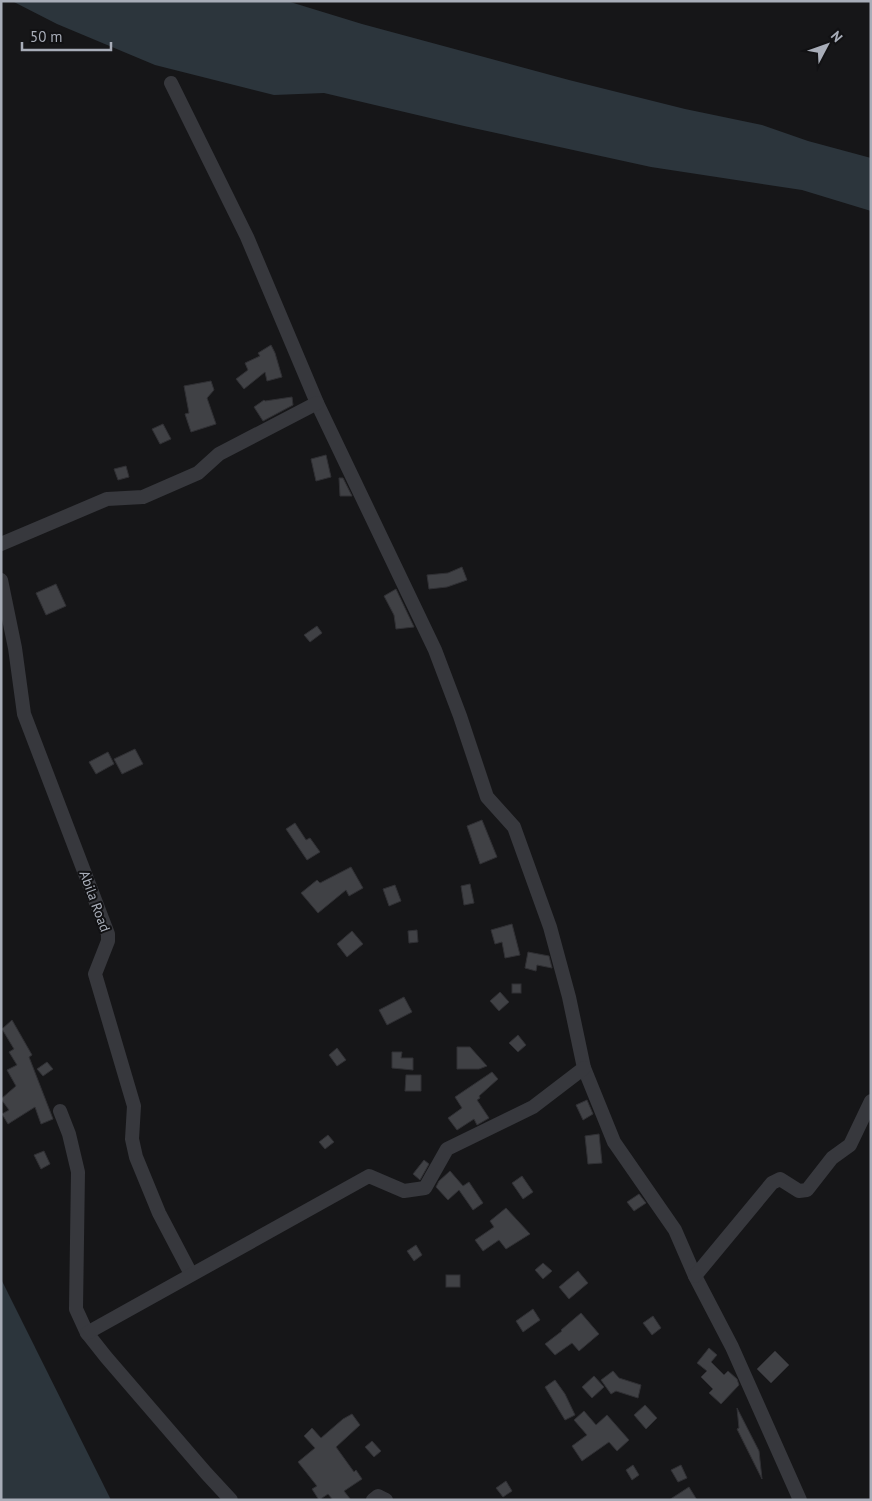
<svg xmlns="http://www.w3.org/2000/svg" width="872" height="1501" font-family="'PT Sans',sans-serif">
<rect width="100%" height="100%" fill="#161618"/>
<g fill="#2c353c">
<path d="M12,1H287L362,24L569,80L685,109L762,125L808,141L871,158V211L802,190L651,167L464,126L324,93L274,95L155,65L57,24Z"/>
<path d="M1,1279L111,1500H1Z"/>
</g>
<g fill="#404145" stroke="#303034">
<path d="M271,345L275,353L282,377L267,381L265,372L244,389L236,379L248,370L245,363L260,356L258,353Z"/>
<path d="M211,381L214,390L207,398L216,424L191,432L185,414L189,413L184,386Z"/>
<path d="M292,397L293,405L263,421L254,407L264,400L265,401Z"/>
<path d="M163,424L171,439L160,444L152,429Z"/>
<path d="M326,455L331,477L316,481L311,459Z"/>
<path d="M126,466L129,477L118,480L114,469Z"/>
<path d="M339,478H343L352,496H340Z"/>
<path d="M462,567L467,580L447,587L429,589L427,575L448,573Z"/>
<path d="M56,584L66,606L46,615L36,593Z"/>
<path d="M396,589L414,627L396,629L394,615L384,596Z"/>
<path d="M317,626L322,633L310,642L304,635Z"/>
<path d="M135,749L143,764L122,774L114,759Z"/>
<path d="M108,752L114,764L96,774L89,762Z"/>
<path d="M482,820L497,857L480,864L467,826Z"/>
<path d="M295,823L306,840L310,838L320,852L307,860L286,829Z"/>
<path d="M351,867L363,888L349,896L346,890L318,913L301,893L317,880L320,883Z"/>
<path d="M470,884L474,903L464,905L461,886Z"/>
<path d="M395,885L401,901L389,906L383,889Z"/>
<path d="M512,924L520,955L505,958L502,942L495,944L491,930Z"/>
<path d="M417,930L418,942L409,943L408,931Z"/>
<path d="M352,931L363,944L347,957L337,944Z"/>
<path d="M528,952L549,956L552,968L537,965L536,971L525,968Z"/>
<rect x="512" y="984" width="9" height="9"/>
<path d="M500,992L509,1002L499,1011L490,1001Z"/>
<path d="M404,997L412,1012L387,1025L379,1010Z"/>
<path d="M12,1020L32,1055L29,1057L53,1119L41,1124L35,1107L8,1124L2,1114L9,1110L1,1099L16,1086L7,1070L17,1065L9,1052L14,1049L2,1029Z"/>
<path d="M518,1035L526,1045L518,1052L509,1043Z"/>
<path d="M457,1047H470L487,1066L479,1069H457Z"/>
<path d="M337,1048L346,1060L337,1066L329,1055Z"/>
<path d="M392,1052H402L401,1058H413V1070L392,1068Z"/>
<path d="M47,1062L53,1069L43,1076L37,1069Z"/>
<path d="M492,1072L498,1079L479,1096L480,1098L477,1100L489,1118L477,1125L474,1119L457,1130L448,1118L462,1108L455,1097Z"/>
<path d="M406,1075H421V1091H405Z"/>
<path d="M587,1100L593,1114L583,1120L576,1105Z"/>
<path d="M599,1134L602,1163L588,1164L585,1136Z"/>
<path d="M328,1135L334,1142L325,1149L319,1142Z"/>
<path d="M44,1151L50,1164L41,1169L34,1155Z"/>
<path d="M424,1160L429,1164L420,1180L413,1174Z"/>
<path d="M450,1171L463,1186L469,1182L483,1203L473,1210L459,1190L448,1200L436,1187L439,1181Z"/>
<path d="M522,1176L533,1192L523,1199L512,1183Z"/>
<path d="M639,1194L646,1203L634,1211L627,1202Z"/>
<path d="M506,1208L530,1234L506,1249L499,1240L483,1251L475,1240L494,1227L490,1221Z"/>
<path d="M416,1245L422,1255L414,1261L407,1251Z"/>
<path d="M543,1263L552,1271L543,1279L535,1270Z"/>
<path d="M578,1271L588,1283L569,1299L559,1287Z"/>
<rect x="446" y="1275" width="14" height="12"/>
<path d="M533,1309L540,1320L523,1332L516,1321Z"/>
<path d="M581,1313L599,1334L579,1351L572,1343L555,1355L545,1344L562,1331L561,1330Z"/>
<path d="M653,1316L661,1328L652,1335L643,1323Z"/>
<path d="M709,1348L717,1355L711,1362L724,1375L728,1371L737,1379L739,1385L721,1404L709,1393L713,1389L701,1377L707,1371L697,1363Z"/>
<path d="M775,1351L789,1365L771,1383L757,1369Z"/>
<path d="M613,1371L619,1378L641,1385L638,1398L616,1391L611,1394L601,1380Z"/>
<path d="M594,1376L604,1387L592,1398L582,1387Z"/>
<path d="M555,1380L565,1394L575,1415L565,1420L545,1387Z"/>
<path d="M645,1405L657,1418L646,1429L634,1415Z"/>
<path d="M737,1408L759,1451L762,1479L737,1429L739,1428Z"/>
<path d="M584,1411L596,1425L607,1415L629,1440L617,1451L609,1442L582,1461L572,1446L587,1435L574,1420Z"/>
<path d="M352,1414L360,1425L336,1447L354,1472L356,1470L362,1479L344,1491L351,1500H333L328,1494L319,1500L312,1489L317,1486L298,1462L315,1448L304,1436L312,1428L321,1438L343,1419Z"/>
<path d="M372,1441L381,1451L374,1457L365,1447Z"/>
<path d="M633,1465L639,1475L632,1480L626,1470Z"/>
<path d="M681,1465L687,1478L678,1482L671,1470Z"/>
<path d="M506,1481L512,1491L503,1497L496,1488Z"/>
<path d="M689,1487L697,1500H669Z"/>
</g>
<g fill="none" stroke-linecap="round" stroke-linejoin="round">
<g stroke="#37383d" stroke-width="14">
<path d="M171,83L247,237L317,403L435,650L460,716L487,797L514,827L550,927L569,997L584,1068L614,1142L675,1230L695,1276L732,1347L800,1500"/>
<path d="M1,544L107,499L143,497L198,473L219,454L317,403"/>
<path d="M1,580L15,648L24,714L108,934V941L95,974L134,1106L132,1139L136,1157L159,1213L191,1274"/>
<path d="M60,1111L69,1134L78,1172L76,1309L87,1333L106,1357L206,1473L231,1500"/>
<path d="M695,1276L772,1183L780,1179L799,1191L807,1190L832,1158L850,1145L871,1101"/>
<path d="M87,1333L369,1176L404,1191L425,1188L447,1149L533,1107L584,1068"/>
<path d="M373,1500L378,1496L386,1500"/>
</g>
</g>
<g text-anchor="middle" stroke-width="4" stroke-linejoin="round" paint-order="stroke">
<g font-size="14" fill="#a8adb8" stroke="#111113">
<text transform="translate(95 901) rotate(70)" y="5">Abila Road</text>
</g>
</g>
<rect width="872" height="1501" fill="none" stroke="#a8adb8" stroke-width="5"/>
<g transform="translate(827 45) rotate(49)" stroke="#111113" stroke-width="4" paint-order="stroke">
<path d="M0-4L9 19L0 12L-9 19Z" fill="#a8adb8"/>
<text y="-8" font-size="14" font-weight="bold" text-anchor="middle" fill="#a8adb8">N</text>
</g>
<path d="M22 42v8h89v-8" fill="none" stroke="#a8adb8" stroke-width="2.5"/>
<text x="30" y="42" font-size="15" fill="#a8adb8" stroke="#111113" stroke-width="4" paint-order="stroke">50 m</text>
</svg>
